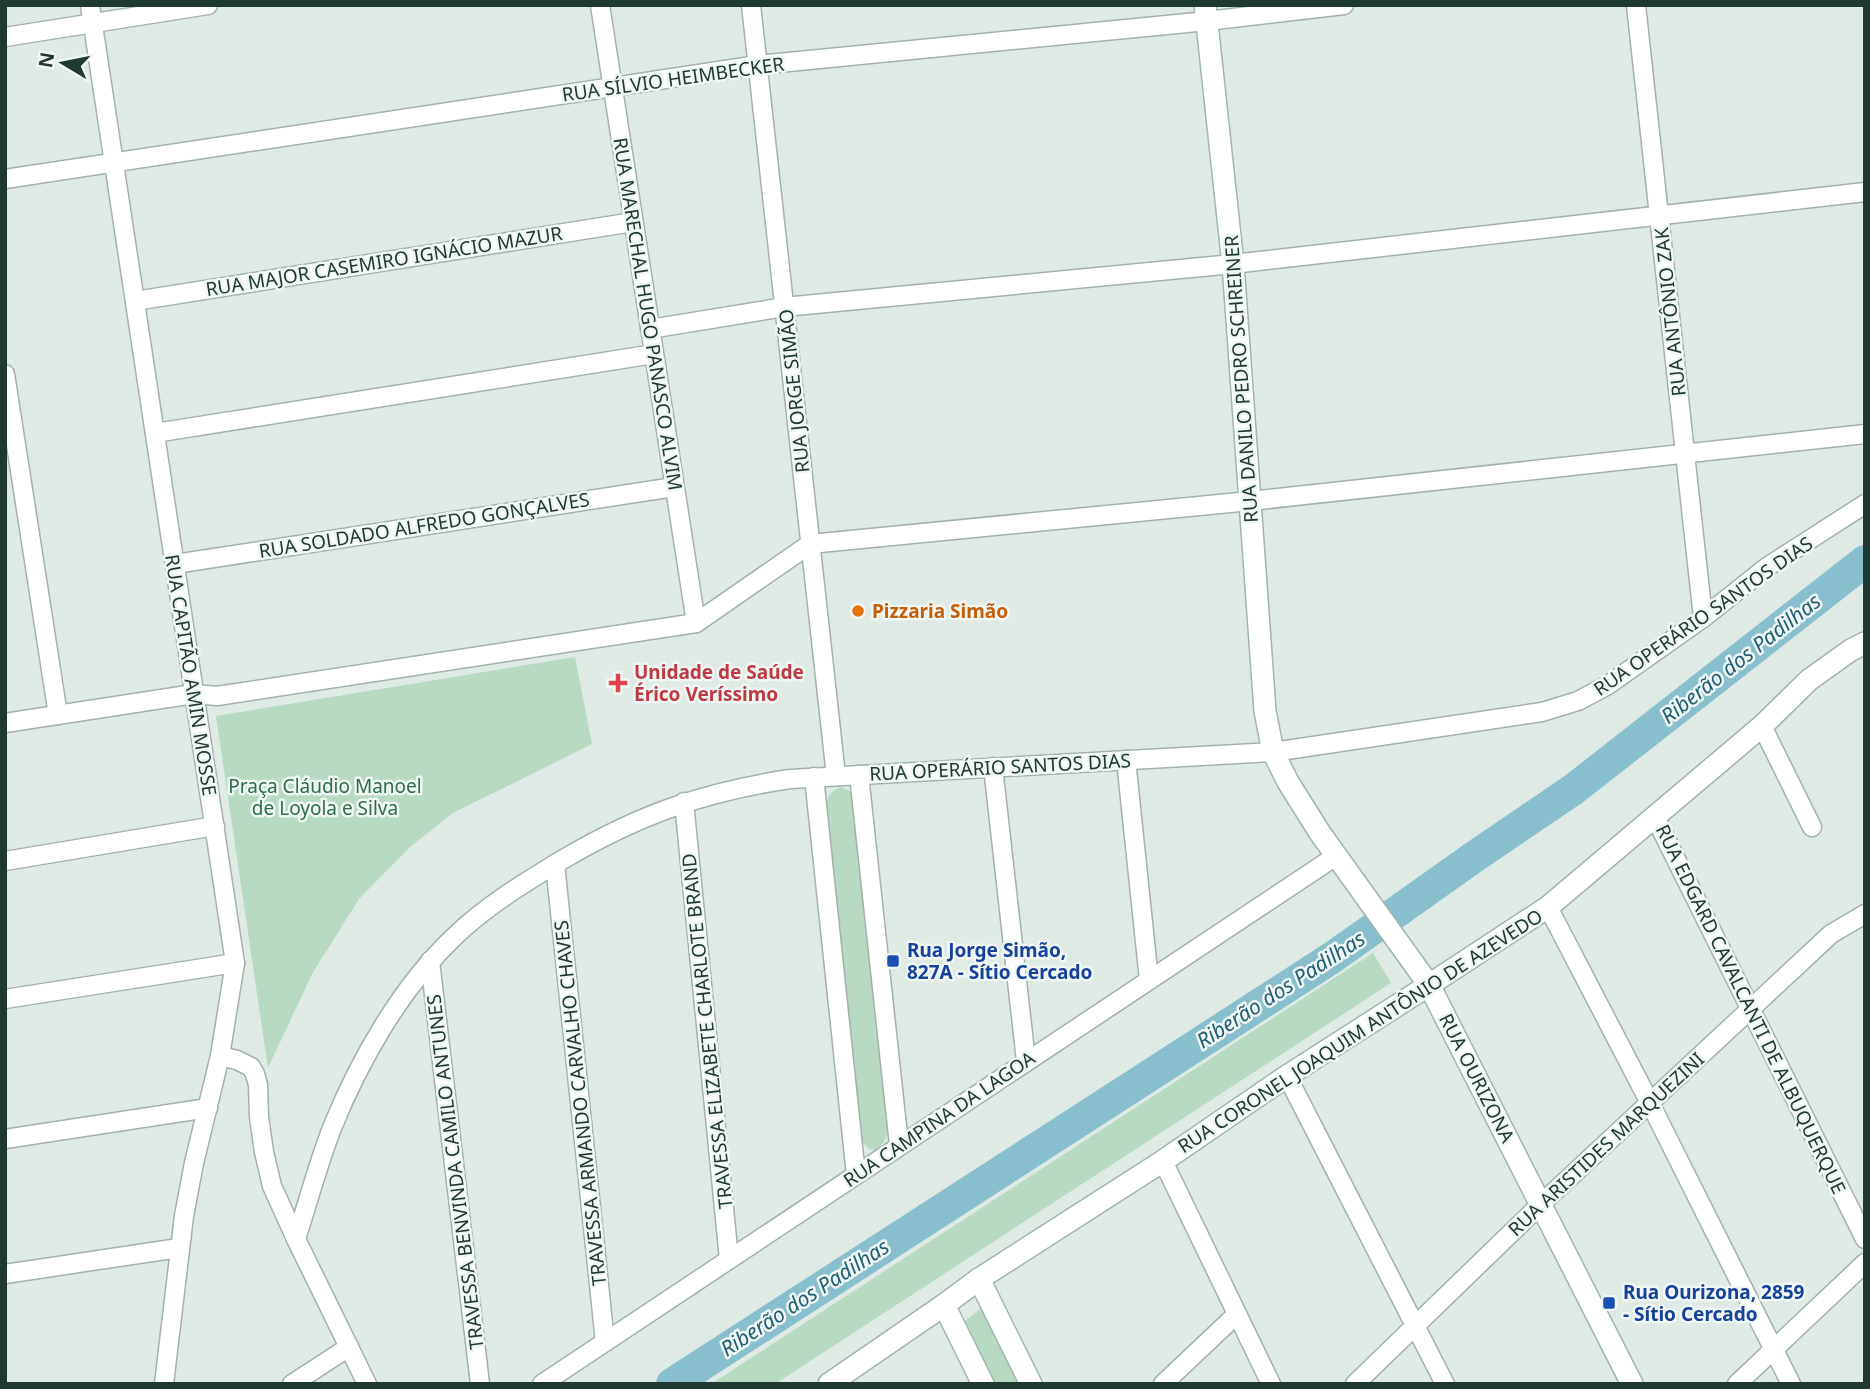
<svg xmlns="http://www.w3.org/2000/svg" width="1870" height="1389" font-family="'Noto Sans',sans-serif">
<rect width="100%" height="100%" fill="#dfeae5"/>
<g fill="#b8dac3">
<path d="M575,657L592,744L453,813L410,847L359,899L312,974L268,1068L216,716Z"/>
<path d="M841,787L850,791L853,797L887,1121C888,1134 887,1142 875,1150L869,1149L863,1143L861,1135L826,806C828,796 830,791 841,787Z"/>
<path d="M1373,953L1391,983L775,1384H711Z"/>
<path d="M982,1307L1020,1384H994L964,1322Z"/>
</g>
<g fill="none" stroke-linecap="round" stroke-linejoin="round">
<path stroke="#88bfcd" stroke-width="32" d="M672,1384L1333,957L1474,857L1574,789L1865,561"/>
<defs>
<g id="minor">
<path d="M90,5L235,963L220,1056L194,1163L184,1216L164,1384"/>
<path d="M600,5L696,623"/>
<path d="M751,5L836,776"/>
<path d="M1636,5L1703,618"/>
<path d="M5,37L208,5"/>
<path d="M5,179L758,65L1207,21L1344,5"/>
<path d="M135,301L633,222"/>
<path d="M650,329L784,307L1233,264L1865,192"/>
<path d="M5,374L58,715"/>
<path d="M155,433L654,354"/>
<path d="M175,564L674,487"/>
<path d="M5,723L194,694L217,696L696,623L810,544L1250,501L1865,434"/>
<path d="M1762,726L1812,827"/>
<path d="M1126,760L1149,980"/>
<path d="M993,767L1026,1061"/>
<path d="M859,775L899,1145"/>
<path d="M814,777L856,1175"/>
<path d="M684,802L729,1259"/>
<path d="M1655,817L1865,1239"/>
<path d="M5,861L215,826"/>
<path d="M555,864L605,1342"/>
<path d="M1548,907L1650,1103L1791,1384"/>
<path d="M430,961L480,1384"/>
<path d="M5,999L235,963"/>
<path d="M220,1056L237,1060L251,1067L255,1074L258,1085L259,1117L264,1152L272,1186L296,1239L367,1384"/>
<path d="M1287,1076L1445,1384"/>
<path d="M5,1139L208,1108"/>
<path d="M1163,1161L1271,1384"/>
<path d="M296,1239C308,1202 318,1164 332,1128C359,1061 401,987 454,937C486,906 524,883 562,860C638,815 703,792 790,779L1273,752L1542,712L1578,701L1608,685L1703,618L1767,567L1865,504"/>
<path d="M5,1274L179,1248"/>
<path d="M292,1384L349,1347"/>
<path d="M542,1384L1336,856"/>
<path d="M1163,1384L1236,1315"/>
<path d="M1355,1384L1541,1204L1831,934L1865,914"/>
<path d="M1737,1384L1865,1263"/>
</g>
<g id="tertiary">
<path d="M1429,985L1548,907L1762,726L1809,680L1851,650L1865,643"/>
<path d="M829,1384L944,1305"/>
</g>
<g id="secondary">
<path d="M1205,5L1233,264L1265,711L1273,752L1288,782L1320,833L1429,985L1632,1384"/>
<path d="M979,1279L1031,1384"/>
<path d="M983,1384L944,1305L979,1279L1163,1161L1287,1076L1429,985"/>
</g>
</defs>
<use href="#minor" stroke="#a2b1ac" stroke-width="21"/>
<use href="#tertiary" stroke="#a2b1ac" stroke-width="24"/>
<use href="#secondary" stroke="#9fb5ae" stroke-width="24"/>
<use href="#minor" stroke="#fff" stroke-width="18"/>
<use href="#tertiary" stroke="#fff" stroke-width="21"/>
<use href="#secondary" stroke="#fff" stroke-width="21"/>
</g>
<circle fill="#e8710a" stroke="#eff6f3" stroke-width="2.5" cx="858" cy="611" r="7"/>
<path fill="#e0444e" stroke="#eff6f3" stroke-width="2.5" d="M614.5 672.5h7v7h7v7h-7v7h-7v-7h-7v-7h7z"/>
<g fill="#1a4fb4" stroke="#eff6f3" stroke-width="2.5">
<rect x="886" y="954" width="14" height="14" rx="3.5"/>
<rect x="1602" y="1296" width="14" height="14" rx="3.5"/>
</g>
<g text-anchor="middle" stroke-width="5" stroke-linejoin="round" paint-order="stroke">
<g font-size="19" fill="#213933" stroke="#eff6f3">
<text transform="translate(673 79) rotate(-8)" y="7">RUA SÍLVIO HEIMBECKER</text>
<text transform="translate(384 261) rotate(-9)" y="7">RUA MAJOR CASEMIRO IGNÁCIO MAZUR</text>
<text transform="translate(1670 312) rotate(-96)" y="7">RUA ANTÔNIO ZAK</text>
<text transform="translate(648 314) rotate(81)" y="7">RUA MARECHAL HUGO PANASCO ALVIM</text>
<text transform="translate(1241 379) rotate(-94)" y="7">RUA DANILO PEDRO SCHREINER</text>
<text transform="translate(794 391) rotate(-96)" y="7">RUA JORGE SIMÃO</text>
<text transform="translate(424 525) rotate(-9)" y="7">RUA SOLDADO ALFREDO GONÇALVES</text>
<text transform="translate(1703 616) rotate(-35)" y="7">RUA OPERÁRIO SANTOS DIAS</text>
<text transform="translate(191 675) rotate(81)" y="7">RUA CAPITÃO AMIN MOSSE</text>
<text transform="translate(1000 767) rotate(-3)" y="7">RUA OPERÁRIO SANTOS DIAS</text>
<text transform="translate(1751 1009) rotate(64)" y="7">RUA EDGARD CAVALCANTI DE ALBUQUERQUE</text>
<text transform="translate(707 1031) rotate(-96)" y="7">TRAVESSA ELIZABETE CHARLOTE BRAND</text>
<text transform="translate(1360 1031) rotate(-33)" y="7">RUA CORONEL JOAQUIM ANTÔNIO DE AZEVEDO</text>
<text transform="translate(1477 1078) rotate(63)" y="7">RUA OURIZONA</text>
<text transform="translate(580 1103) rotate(-96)" y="7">TRAVESSA ARMANDO CARVALHO CHAVES</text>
<text transform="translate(939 1119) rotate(-34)" y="7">RUA CAMPINA DA LAGOA</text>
<text transform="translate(1606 1144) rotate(-43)" y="7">RUA ARISTIDES MARQUEZINI</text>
<text transform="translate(455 1172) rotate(-97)" y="7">TRAVESSA BENVINDA CAMILO ANTUNES</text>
</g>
<g font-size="19" font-weight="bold" fill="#c56008" stroke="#eff6f3" text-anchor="start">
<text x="872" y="618">Pizzaria Simão</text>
</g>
<g font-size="19" font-weight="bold" fill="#be3a42" stroke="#eff6f3" text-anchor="start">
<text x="634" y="679">Unidade de Saúde<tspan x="634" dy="22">Érico Veríssimo</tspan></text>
</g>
<g font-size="19" fill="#2d6d49" stroke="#eff6f3">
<text x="325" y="793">Praça Cláudio Manoel<tspan x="325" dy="22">de Loyola e Silva</tspan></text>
</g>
<g font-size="19" font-weight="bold" fill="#164399" stroke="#eff6f3" text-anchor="start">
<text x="907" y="957">Rua Jorge Simão,<tspan x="907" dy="22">827A - Sítio Cercado</tspan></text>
<text x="1623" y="1299">Rua Ourizona, 2859<tspan x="1623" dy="22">- Sítio Cercado</tspan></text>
</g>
<g font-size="21" font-style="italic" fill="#1e6071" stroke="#eff6f3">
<text transform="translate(1741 659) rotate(-38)" y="7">Riberão dos Padilhas</text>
<text transform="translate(1281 990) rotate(-33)" y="7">Riberão dos Padilhas</text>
<text transform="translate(805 1298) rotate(-33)" y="7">Riberão dos Padilhas</text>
</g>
</g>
<rect width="1870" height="1389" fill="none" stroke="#213933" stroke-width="14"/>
<g transform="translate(63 63) rotate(280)" stroke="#eff6f3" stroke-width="5" paint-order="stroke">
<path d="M0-5L12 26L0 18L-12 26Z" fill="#213933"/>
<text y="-10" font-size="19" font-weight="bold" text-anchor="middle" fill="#213933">N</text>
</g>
</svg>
